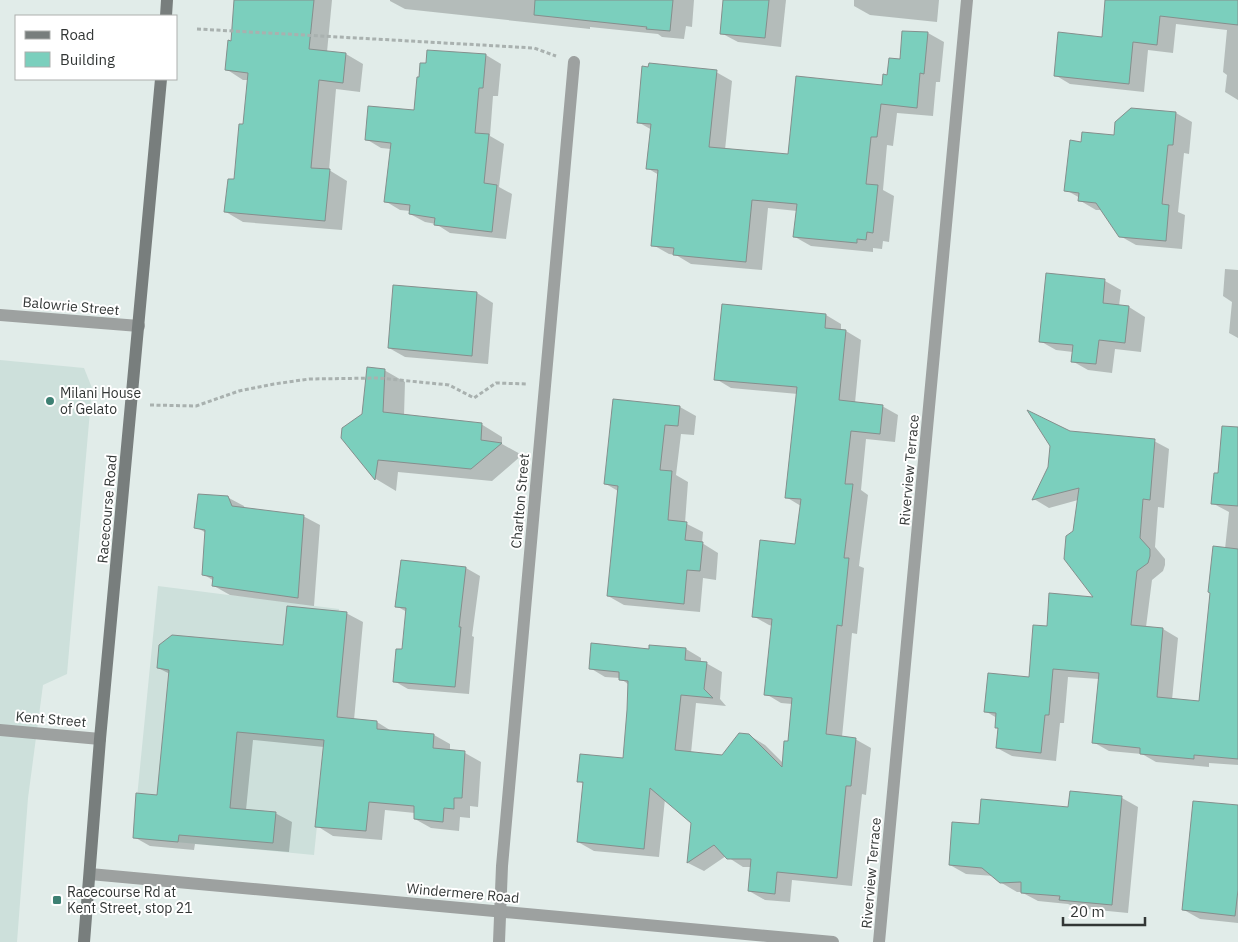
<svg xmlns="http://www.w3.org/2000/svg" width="1238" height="942" font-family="'IBM Plex Sans',sans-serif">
<rect width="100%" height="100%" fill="#e1ece9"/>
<g fill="#cde0db">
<path d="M0,360L84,368L92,388L67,674L43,685L28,798L17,942H0Z"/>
<path d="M158,586L339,609L314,855L133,838Z"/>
</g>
<g fill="#0003">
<path d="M236,0H332L327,52L346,54L363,64L360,92L336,89L329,170L347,181L342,230L243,222L226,212L235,181L244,126L249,80H243L226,69L233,42Z"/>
<path d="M390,0H694L692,27L686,26L684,39L662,37L658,34L590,27V29L405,9L390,1Z"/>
<path d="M725,0H786L781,47L738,42L721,33Z"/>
<path d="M854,0H939L937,22L870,15L854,6Z"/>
<path d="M1107,0H1238V100L1225,92L1227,75L1223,72L1227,30L1176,24L1173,53L1148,50L1144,92L1070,84L1055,75L1103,38Z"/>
<path d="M928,33L944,42L940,82H936L933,116L897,113L893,146L887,145L883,190L894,196L889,242L883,241L882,249L873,248V252L811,246L795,237L797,211L768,208L762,270L691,264L676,255L669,254L653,245L659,175L647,168L652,130L638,122L716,72L732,81L725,150L789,156L883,86L889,76L901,60Z"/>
<path d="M428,51L486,55L501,64L498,96H493L490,136L504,144L499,187L512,194L506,239L450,233L436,224L425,222L410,214V211L400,210L385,201L391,149L381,148L366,139L415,111L421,78L427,65Z"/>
<path d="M1132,109L1176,113L1192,122L1189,154L1184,153L1178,212L1185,215L1182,249L1136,245L1120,236L1103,210H1096L1079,200L1080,198L1066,190L1082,143L1115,136Z"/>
<path d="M1225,269L1238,270V338L1229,333L1232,302L1223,296Z"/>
<path d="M1105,281L1121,290L1119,306L1129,307L1145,317L1141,352L1115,349L1112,373L1088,370L1072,361L1073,352L1056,350L1040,341Z"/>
<path d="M477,293L493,303L488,364L405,357L389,348Z"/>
<path d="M723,306L826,315L841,324V331H846L861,340L855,403L882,406L898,415L895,442L866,439L861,490L868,495L859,566L864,568L857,634L852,633L842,737L855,739L871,748L866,795L862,794L852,886L792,880L790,902L765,900L749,891L751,867H743L726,856L704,871L688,863L693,823L665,799L659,857L594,851L578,842L584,784L578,781L624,759L629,685L620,678L605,677L590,668L650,650L686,649L701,658V662L706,663L722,672L720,699L726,706L696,703L691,753L722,757L749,735L765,745L783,763L790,743L792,704L781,703L766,694L773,626L769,625L753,616L796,545L801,506L786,497L798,394L731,388L716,379Z"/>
<path d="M384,370L405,382L404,416L481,424L502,437V444L522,455L492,481L398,472L396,491L376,479L343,437L364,414Z"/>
<path d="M614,400L680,407L696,416L694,435L681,434L676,475L688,482L685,523L703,532L702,543L718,553L716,580L703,578L700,612L624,605L608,596L618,491L606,484Z"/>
<path d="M1070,433L1154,441L1169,449L1164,508L1158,507L1155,547L1165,559V565L1163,571L1152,580L1146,627L1163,629L1178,638L1172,700L1200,702L1225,549L1229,512L1212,503L1219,474L1238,450V765L1209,763V767L1156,762L1142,754L1109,751L1093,742L1099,679L1068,677L1064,723H1060L1056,761L1012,756L997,748L999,729L996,728L997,718L985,711L1030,678L1048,628L1096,598L1074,532L1078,500L1049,508L1034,499Z"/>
<path d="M227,497L244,506L245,509L303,516L320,525L314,606L230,595L214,586V581L203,574L206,533L196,527Z"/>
<path d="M402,561L466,568L480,576L472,636L474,637L469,694L408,689L394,681L403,651L407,612L396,606Z"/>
<path d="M346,613L363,622L354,720L377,722L393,732L434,735L450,744V751L465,753L481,762L478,807L470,806V818L460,817L459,831L431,828L415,819V813L385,810L382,840L333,836L317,826L324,747L253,740L246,810L275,813L292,822L289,852L195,844L194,850L150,846L134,837L158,796L170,674L158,668L284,647Z"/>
<path d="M1071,793L1122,798L1138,807L1128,913L1077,908L1068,904L1038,901L1021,892H1017L1000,882L994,876L966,874L950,865L981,826L1069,808Z"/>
<path d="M1238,807V923L1200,919L1184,910Z"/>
</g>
<g fill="#7bcfbd" stroke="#858f8d">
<path d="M234,0H314L309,49L346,53L343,83L319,80L311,168L330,169L325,221L224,212L228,179H234L239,124H243L248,73L225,70L228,40L231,41Z"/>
<path d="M535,0H673L670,31L646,29L647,27L534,15Z"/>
<path d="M723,0H769L765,38L720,34Z"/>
<path d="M1105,0H1238V25L1160,16L1157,45L1133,42L1129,84L1054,76L1058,32L1102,37Z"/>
<path d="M902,31L928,32L924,74L920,73L917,108L881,104L877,137H871L866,184L878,185L873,233L867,232L866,240L857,239V243L793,237L797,204L752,200L746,262L673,255L674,248L651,246L658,170L646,169L651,124L637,123L642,66L648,67L649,63L717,70L709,147L788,154L796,76L882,85L883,74L887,75L889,58L900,59Z"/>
<path d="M427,50L486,54L483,88H479L475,133L489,134L484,183L497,185L492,232L434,225L435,218L409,214L410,205L384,202L391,143L365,140L368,106L414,110L417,77H419L420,63H426Z"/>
<path d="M1131,108L1176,112L1173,145H1168L1162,204L1169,205L1166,241L1119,237L1096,203L1078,201L1079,193L1064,191L1070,140L1081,142L1082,132L1114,135L1115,122Z"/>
<path d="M1046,273L1105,279L1103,303L1129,306L1125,343L1099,340L1096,364L1071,362L1073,345L1039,342Z"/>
<path d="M393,285L477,292L472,356L388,348Z"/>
<path d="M722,304L826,314L825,328L846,330L839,400L883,405L880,434L851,431L845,484H853L844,558H849L842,626L837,625L826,734L856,738L851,786H846L837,878L777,872L775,894L748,891L751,859H727L714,845L687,863L691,823L650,788L644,849L577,842L583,782H577L580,754L623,758L627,710L628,681L619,680V672L589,669L591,643L649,649V645L686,648L685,660L707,662L704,689L713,698L681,695L675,750L722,755L739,733L749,734L782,767L784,741H788L792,698L764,695L772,619L752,617L760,540L795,544L801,499L785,498L797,387L714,380Z"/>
<path d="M367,367L385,369L383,412L482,423L481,440L502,443L471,469L378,460L375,480L341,438L342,428L362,414Z"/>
<path d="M613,399L680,406L678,426L665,425L660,470L672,471L668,520L687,522L685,540L703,542L700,571L687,570L684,604L607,596L618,486L604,484Z"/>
<path d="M1027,410L1070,431L1155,439L1150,500L1143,499L1140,538L1150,549V556L1148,563L1137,571L1131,625L1163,628L1157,697L1199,701L1210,593L1208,592L1213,546L1238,549V759L1194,755V759L1140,754V748L1092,743L1099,673L1053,669L1049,715H1045L1041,753L996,748L998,728H995L996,713L984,712L988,673L1029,677L1033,625L1047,626L1049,593L1093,597L1064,559L1066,536L1073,531L1079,488L1032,500L1048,467L1050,446Z"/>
<path d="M1222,426L1238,427V506L1211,504L1214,473H1218Z"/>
<path d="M198,494L228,496L232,506L304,515L298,598L212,586L213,577L202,575L205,530L194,528Z"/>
<path d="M401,560L466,567L459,627H461L455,687L393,682L396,649H402L406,608L395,607Z"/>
<path d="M287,606L347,612L337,717L377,721V729L434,734L433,748L465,751L462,798H454V809L444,808L443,822L414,819V806L369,802L366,831L315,827L324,740L237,732L230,808L276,812L273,843L179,835L178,842L133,838L136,793L157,795L169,670L157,668L159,645L172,635L283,645Z"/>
<path d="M1070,791L1122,796L1112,905L1059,900L1060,896L1021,893V882L1000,883L982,868L949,865L952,822L979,824L981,799L1068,807Z"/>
<path d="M1193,801L1238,805V890L1235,916L1182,910Z"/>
</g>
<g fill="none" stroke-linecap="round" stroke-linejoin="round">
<g stroke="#a9b1af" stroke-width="3" stroke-dasharray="4 2.5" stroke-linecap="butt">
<path d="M197,29L534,48L556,56"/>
<path d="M150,405L196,406L239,391L274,384L309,379L379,378L449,385L474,398L496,383L527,384"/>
</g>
<g stroke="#9da1a0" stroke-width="12">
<path d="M0,315L139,326"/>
<path d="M0,730L100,739"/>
<path d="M90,874L833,942"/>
<path d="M499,942L502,866L574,62"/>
<path d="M879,942L967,0"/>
</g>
<g stroke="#787e7d" stroke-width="12">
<path d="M166,16L167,0"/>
<path d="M84,942L100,739L161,79"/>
</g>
</g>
<g fill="#3d8073" stroke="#fff" stroke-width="2">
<circle cx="50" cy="401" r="5"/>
<rect x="52" y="895" width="10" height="10" rx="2.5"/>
</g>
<g text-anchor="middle" stroke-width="4" stroke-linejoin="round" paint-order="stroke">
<g font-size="14" fill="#323635" stroke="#fff">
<text transform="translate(71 306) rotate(5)" y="5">Balowrie Street</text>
<text transform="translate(909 470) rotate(-85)" y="5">Riverview Terrace</text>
<text transform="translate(520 501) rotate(-85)" y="5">Charlton Street</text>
<text transform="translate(107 509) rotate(-85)" y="5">Racecourse Road</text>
<text transform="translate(51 719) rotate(5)" y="5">Kent Street</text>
<text transform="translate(871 873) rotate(-85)" y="5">Riverview Terrace</text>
<text transform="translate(463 893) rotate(5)" y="5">Windermere Road</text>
</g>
<g font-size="14" fill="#323635" stroke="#fff" text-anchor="start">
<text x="60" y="398">Milani House<tspan x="60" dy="16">of Gelato</tspan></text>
<text x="67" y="897">Racecourse Rd at<tspan x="67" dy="16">Kent Street, stop 21</tspan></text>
</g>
</g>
<rect x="15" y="15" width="162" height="65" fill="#ffffff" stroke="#adafae"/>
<rect x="25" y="31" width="25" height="8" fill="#787e7d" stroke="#adafae"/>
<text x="60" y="40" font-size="15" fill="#323635">Road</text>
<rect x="25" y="52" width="25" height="15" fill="#7bcfbd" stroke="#adafae"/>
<text x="60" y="65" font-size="15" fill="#323635">Building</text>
<path d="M1063 917v8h82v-8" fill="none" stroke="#323635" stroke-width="2.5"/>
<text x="1070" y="917" font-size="15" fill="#323635" stroke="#ffffff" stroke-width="4" paint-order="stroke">20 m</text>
</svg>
